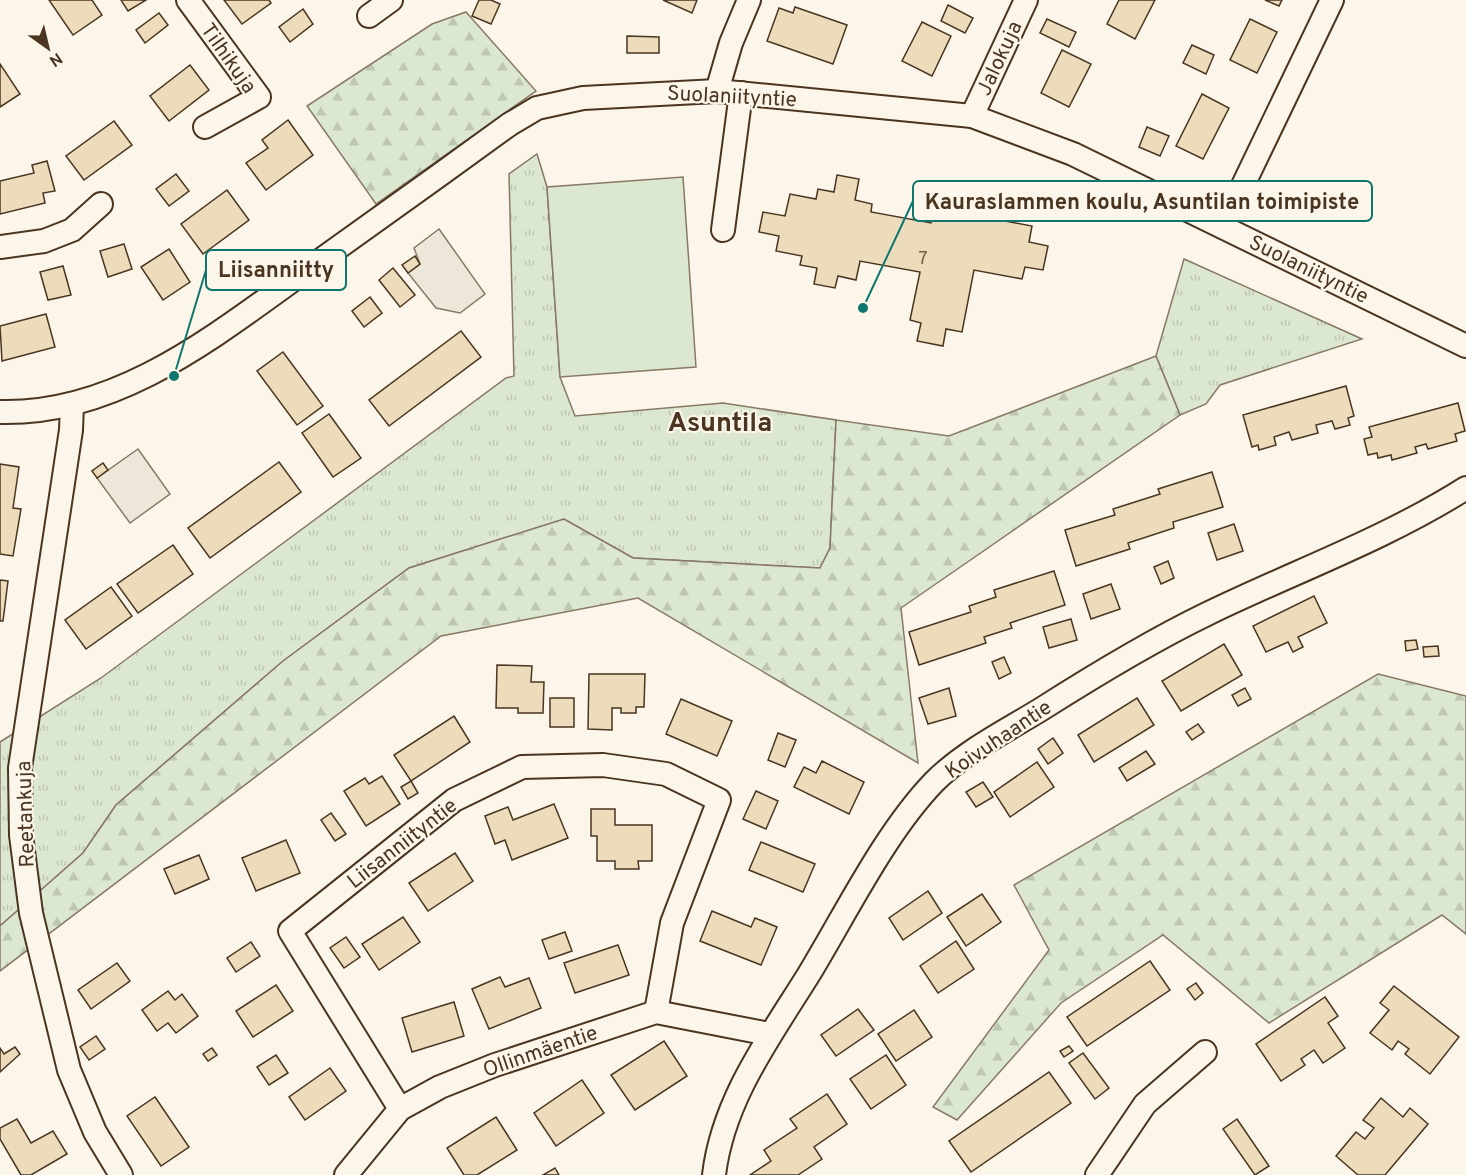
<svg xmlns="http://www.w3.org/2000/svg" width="1466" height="1175" font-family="Overpass,sans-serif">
<defs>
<pattern id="grass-tufts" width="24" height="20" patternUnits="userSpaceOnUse" patternTransform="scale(1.5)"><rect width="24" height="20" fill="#dce7d0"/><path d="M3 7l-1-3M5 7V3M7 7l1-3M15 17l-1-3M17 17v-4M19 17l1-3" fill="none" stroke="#bec7b2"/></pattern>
<pattern id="forest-firs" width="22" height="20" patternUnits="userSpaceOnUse" patternTransform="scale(1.5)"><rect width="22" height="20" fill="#dce7d0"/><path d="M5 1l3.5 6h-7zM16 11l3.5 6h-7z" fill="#bec7b2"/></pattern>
</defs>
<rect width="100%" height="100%" fill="#fbf6e9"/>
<g fill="url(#grass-tufts)" stroke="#887966" stroke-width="1.5">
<path d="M537,154L547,187L560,377L575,416L723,403L836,420L830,548L820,568L633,558L564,519L409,568L283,661L116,805L83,853L0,926V742L101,678L506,378L514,376L509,174Z"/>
<path d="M1184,259L1362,339L1220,385L1206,404L1180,415L1156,356Z"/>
</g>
<g fill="url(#forest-firs)" stroke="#887966" stroke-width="1.5">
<path d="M466,12L536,91L376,204L307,106L432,24Z"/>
<path d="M1156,356L1180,415L901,608L918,763L638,598L441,636L0,971V926L83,853L116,805L283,661L409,568L564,519L633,558L820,568L830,548L836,420L949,436Z"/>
<path d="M1378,674L1466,696V934L1442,915L1269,1023L1163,935L1061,1003L957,1120L933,1107L1049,950L1014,885Z"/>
</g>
<path fill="#dce7d0" stroke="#887966" stroke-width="1.5" d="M683,177L696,367L560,377L547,187Z"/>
<g fill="#ede7d9" stroke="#887966" stroke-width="1.5">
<path d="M439,229L485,294L460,313L436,308L408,273L420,264L414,248Z"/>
<path d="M138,449L170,494L130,523L97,478Z"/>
</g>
<g fill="#ecdcbc" stroke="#4a3520" stroke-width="1.5">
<path d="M49,0H92L102,15L73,35Z"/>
<path d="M121,0H146L128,11Z"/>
<path d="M224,0H269L271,3L242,24Z"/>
<path d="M479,0H491L500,4L491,24L472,16Z"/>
<path d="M663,0H697L692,13Z"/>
<path d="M1119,0H1155L1135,39L1107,24Z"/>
<path d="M1265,0H1282L1279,6Z"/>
<path d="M948,5L973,18L965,33L941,21Z"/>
<path d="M795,7L847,25L833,64L767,41L779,8L793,13Z"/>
<path d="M303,9L313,24L290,42L279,27Z"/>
<path d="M159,13L168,25L145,43L136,30Z"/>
<path d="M1047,19L1076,32L1069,47L1040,33Z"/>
<path d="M1250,19L1277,32L1257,73L1230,60Z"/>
<path d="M922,22L951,36L932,76L902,61Z"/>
<path d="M627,36L659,37V53H627Z"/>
<path d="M1192,45L1214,55L1206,74L1183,63Z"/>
<path d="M1062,50L1091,64L1069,107L1041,93Z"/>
<path d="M0,64L20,94L0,107Z"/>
<path d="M190,65L209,90L169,121L150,96Z"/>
<path d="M1202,94L1229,108L1203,159L1176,146Z"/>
<path d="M288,120L313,155L266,190L246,163L268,148L262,140Z"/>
<path d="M114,121L132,145L84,180L66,156Z"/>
<path d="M1147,127L1169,136L1160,156L1139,147Z"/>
<path d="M47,161L55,191L43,193L45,203L0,214V181L34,173L32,165Z"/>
<path d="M176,174L189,191L169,206L156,189Z"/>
<path d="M837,175L859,179L855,200L872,204L871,212L931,223L939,184L998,196L994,219L1032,226L1029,242L1048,246L1043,270L1025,267L1022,279L974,270L962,332L946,329L943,346L917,341L921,323L910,320L920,272L860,261L856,280L838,276L835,288L814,284L817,268L800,265L802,256L776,251L779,236L759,232L763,212L785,216L790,194L816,199L818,189L834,192Z"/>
<path d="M227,190L249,220L203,254L181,224Z"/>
<path d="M124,244L132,269L108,277L100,251Z"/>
<path d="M169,249L190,282L163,300L141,267Z"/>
<path d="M415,256L420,264L408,273L402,265Z"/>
<path d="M63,266L71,295L48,300L40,272Z"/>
<path d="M393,268L415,295L400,307L379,280Z"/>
<path d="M370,297L382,313L364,327L352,311Z"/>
<path d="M46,314L55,347L2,361L0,326Z"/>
<path d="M461,331L481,357L389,426L369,400Z"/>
<path d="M283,352L323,406L297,425L257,371Z"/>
<path d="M1346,386L1354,416L1348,418L1350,425L1335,429L1332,421L1316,425L1318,433L1292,440L1289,432L1274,437L1276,445L1259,450L1258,445L1252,447L1243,415Z"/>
<path d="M1458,403L1465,431L1455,434L1457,441L1428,449L1426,444L1415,447L1417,453L1392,460L1391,455L1378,458L1377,453L1368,455L1364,439L1372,437L1369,427Z"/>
<path d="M329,414L361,458L333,477L302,433Z"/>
<path d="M279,462L301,492L210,558L188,528Z"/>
<path d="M103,463L108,470L97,478L92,471Z"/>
<path d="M0,464L19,467L13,508L21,509L13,556L0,554Z"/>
<path d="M1212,472L1223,507L1173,522L1174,528L1128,543L1130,549L1076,566L1065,530L1115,515L1113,509L1160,494L1158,489Z"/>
<path d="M1234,524L1243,551L1217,560L1208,533Z"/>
<path d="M173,545L193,574L138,613L117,584Z"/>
<path d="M1168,561L1174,578L1161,584L1154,567Z"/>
<path d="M1054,571L1065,605L1010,623L1012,628L984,637L986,643L919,665L909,632L971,612L969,606L996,597L994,590Z"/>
<path d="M0,580L8,581L3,621H0Z"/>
<path d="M1111,584L1120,609L1091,619L1083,594Z"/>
<path d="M111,587L132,616L86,649L65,620Z"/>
<path d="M1314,596L1327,623L1298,637L1303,647L1293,652L1288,642L1266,652L1253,626Z"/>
<path d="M1071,619L1077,640L1049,648L1043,627Z"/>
<path d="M1416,640L1418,649L1406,651L1405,641Z"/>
<path d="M1224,644L1242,675L1181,711L1162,681Z"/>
<path d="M1438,646L1439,656L1424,657L1423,647Z"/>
<path d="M1004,657L1011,673L999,679L992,662Z"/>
<path d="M497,665L532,666L531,682H544L543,713H518V708H496Z"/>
<path d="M589,674H645L644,707H636V713H621V708H612V730L588,729Z"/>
<path d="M949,688L956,716L928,724L919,698Z"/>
<path d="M1245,688L1251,699L1238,706L1232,695Z"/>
<rect x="550" y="698" width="24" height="29"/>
<path d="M1137,698L1154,725L1094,762L1078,735Z"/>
<path d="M681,699L732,721L717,756L666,734Z"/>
<path d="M454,716L470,742L411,781L394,755Z"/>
<path d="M1198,724L1204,732L1192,740L1186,732Z"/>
<path d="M778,733L796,740L785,767L768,760Z"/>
<path d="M1053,738L1063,753L1048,764L1038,749Z"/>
<path d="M1146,751L1155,764L1127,781L1119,768Z"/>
<path d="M822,761L864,782L849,814L794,787L804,767L816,773Z"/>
<path d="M1037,762L1054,787L1010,817L994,792Z"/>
<path d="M382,776L400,804L366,826L344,791L365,778L369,784Z"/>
<path d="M411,781L418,793L408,799L401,787Z"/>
<path d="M983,782L993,797L976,807L966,792Z"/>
<path d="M756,791L778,801L766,829L743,819Z"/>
<path d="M554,804L568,838L512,860L505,840L495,844L485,816L508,807L513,820Z"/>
<path d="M591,809H615V825H652V861H638L639,869H615V861H597V836H591Z"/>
<path d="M331,813L346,834L335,841L321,820Z"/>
<path d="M286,840L300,873L256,891L242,858Z"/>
<path d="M761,842L815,864L803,892L749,870Z"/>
<path d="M455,853L473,881L428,911L409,883Z"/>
<path d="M199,855L209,879L175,894L164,869Z"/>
<path d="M928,891L942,913L903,940L889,918Z"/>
<path d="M982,894L1001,922L966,946L947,917Z"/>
<path d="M712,911L751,927L755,918L777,927L761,965L700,941Z"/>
<path d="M403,917L420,942L379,970L362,944Z"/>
<path d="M565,932L572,951L549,959L542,940Z"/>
<path d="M346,937L360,957L344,968L330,948Z"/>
<path d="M956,941L974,969L938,993L920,966Z"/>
<path d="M251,942L260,956L236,972L227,958Z"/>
<path d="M618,945L629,975L575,993L564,963Z"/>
<path d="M1150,961L1170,990L1087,1046L1067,1017Z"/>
<path d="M117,963L130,981L91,1009L78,990Z"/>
<path d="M500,977L505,987L529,978L541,1008L489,1029L472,989Z"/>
<path d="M1196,983L1203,993L1195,1000L1187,989Z"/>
<path d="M276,985L293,1011L253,1037L236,1011Z"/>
<path d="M1394,986L1459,1037L1430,1074L1405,1054L1409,1049L1398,1041L1392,1050L1370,1033L1389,1010L1380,1003Z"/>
<path d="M168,991L175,1000L182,994L198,1016L176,1033L168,1023L157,1031L142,1010Z"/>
<path d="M1325,997L1338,1016L1328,1023L1345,1048L1323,1063L1314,1050L1301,1059L1305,1065L1281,1081L1256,1044Z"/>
<path d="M454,1002L464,1036L412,1052L402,1018Z"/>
<path d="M858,1009L874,1030L836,1056L821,1035Z"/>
<path d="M914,1010L932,1037L896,1061L878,1034Z"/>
<path d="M96,1036L105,1049L89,1060L80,1047Z"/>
<path d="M664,1041L687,1076L635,1110L611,1075Z"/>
<path d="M1069,1046L1073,1051L1064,1057L1060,1051Z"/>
<path d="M15,1047L20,1054L0,1072V1048L4,1054Z"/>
<path d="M212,1048L217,1055L208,1061L203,1054Z"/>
<path d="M1083,1053L1109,1088L1095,1099L1069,1063Z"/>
<path d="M276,1055L288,1073L269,1085L257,1067Z"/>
<path d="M886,1055L906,1085L871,1109L850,1079Z"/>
<path d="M330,1068L346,1091L305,1120L289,1097Z"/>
<path d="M1049,1072L1071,1103L971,1172L949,1141Z"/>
<path d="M582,1080L604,1113L556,1146L534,1113Z"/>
<path d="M827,1094L847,1124L814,1147L822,1159L798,1175H750L771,1161L764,1150L797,1128L790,1119Z"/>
<path d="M155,1097L189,1147L161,1166L127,1116Z"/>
<path d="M1381,1098L1403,1117L1410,1108L1428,1124L1385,1175H1358L1336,1156L1356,1132L1365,1139L1374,1128L1363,1120Z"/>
<path d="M496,1117L517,1150L477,1175H464L447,1148Z"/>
<path d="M17,1119L31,1143L53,1131L67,1154L31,1175H21L0,1139V1128Z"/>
<path d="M1237,1119L1269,1166L1255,1175L1223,1129Z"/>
<path d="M555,1168L559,1175H543Z"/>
</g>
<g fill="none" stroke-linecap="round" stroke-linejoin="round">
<defs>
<g id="minor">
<path d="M188,0L259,97L205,127"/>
<path d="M369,16L391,0"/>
<path d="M717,91L731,43L749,0"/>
<path d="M972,116L1026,0"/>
<path d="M1223,227L1332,0"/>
<path d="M723,230L741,93"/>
<path d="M0,247L44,241L72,230L101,204"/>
<path d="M72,404L71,430L20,768L21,835L31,913L69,1070L95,1132L121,1175"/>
<path d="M0,412C120,415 218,333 311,267C377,220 444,172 510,124L537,108L583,98L717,91L972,116L1073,154L1466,346"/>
<path d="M400,1109L290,931L454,800L522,767L603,765L666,774L719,800L672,923L656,1012"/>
<path d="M346,1175L400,1109L440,1087L495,1065L656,1012L769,1034"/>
<path d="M714,1175C723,1099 770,1037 809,974C846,913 885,833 934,782C964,752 1004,732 1040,710C1092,677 1151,641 1207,614C1293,572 1384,540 1466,488"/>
<path d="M1097,1175L1145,1104L1205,1052"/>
</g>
</defs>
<use href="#minor" stroke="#4a3520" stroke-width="26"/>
<use href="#minor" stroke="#fbf6e9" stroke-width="22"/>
</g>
<g text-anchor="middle" stroke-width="4.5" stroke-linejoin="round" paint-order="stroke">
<g font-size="18" fill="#725f47">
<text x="923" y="264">7</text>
</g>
<g font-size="21" fill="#4a3520" stroke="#fbf6e9">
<text transform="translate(229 58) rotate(55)" y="7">Tilhikuja</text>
<text transform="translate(999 58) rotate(-65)" y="7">Jalokuja</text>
<text transform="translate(732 96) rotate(3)" y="7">Suolaniityntie</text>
<text transform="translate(1309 269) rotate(26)" y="7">Suolaniityntie</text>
<text transform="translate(998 739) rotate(-34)" y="7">Koivuhaantie</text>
<text transform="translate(25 814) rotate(-92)" y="7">Reetankuja</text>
<text transform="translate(402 843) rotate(-38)" y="7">Liisanniityntie</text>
<text transform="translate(540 1051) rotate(-19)" y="7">Ollinmäentie</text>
</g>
<g font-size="27" font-weight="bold" fill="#4a3520" stroke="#fbf6e9">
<text x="720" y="431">Asuntila</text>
</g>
</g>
<path fill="none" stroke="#0f766e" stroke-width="2" d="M863 308L913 201M174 376L206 270"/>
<g fill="#0f766e" stroke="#fbf6e9" stroke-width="2">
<circle cx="863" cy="308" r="6"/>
<circle cx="174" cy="376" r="6"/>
</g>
<g fill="#fbf6e9" stroke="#0f766e" stroke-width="2">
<rect x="913" y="181" width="459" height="40" rx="6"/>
<rect x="206" y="250" width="140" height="40" rx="6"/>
</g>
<g font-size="22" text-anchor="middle" font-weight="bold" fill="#4a3520">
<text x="1142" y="209">Kauraslammen koulu, Asuntilan toimipiste</text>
<text x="276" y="277">Liisanniitty</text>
</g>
<g transform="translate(48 48) rotate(146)" stroke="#fbf6e9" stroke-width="4.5" paint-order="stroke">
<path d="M0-4.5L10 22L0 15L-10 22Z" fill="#4a3520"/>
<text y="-9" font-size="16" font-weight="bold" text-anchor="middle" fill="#4a3520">N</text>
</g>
</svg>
